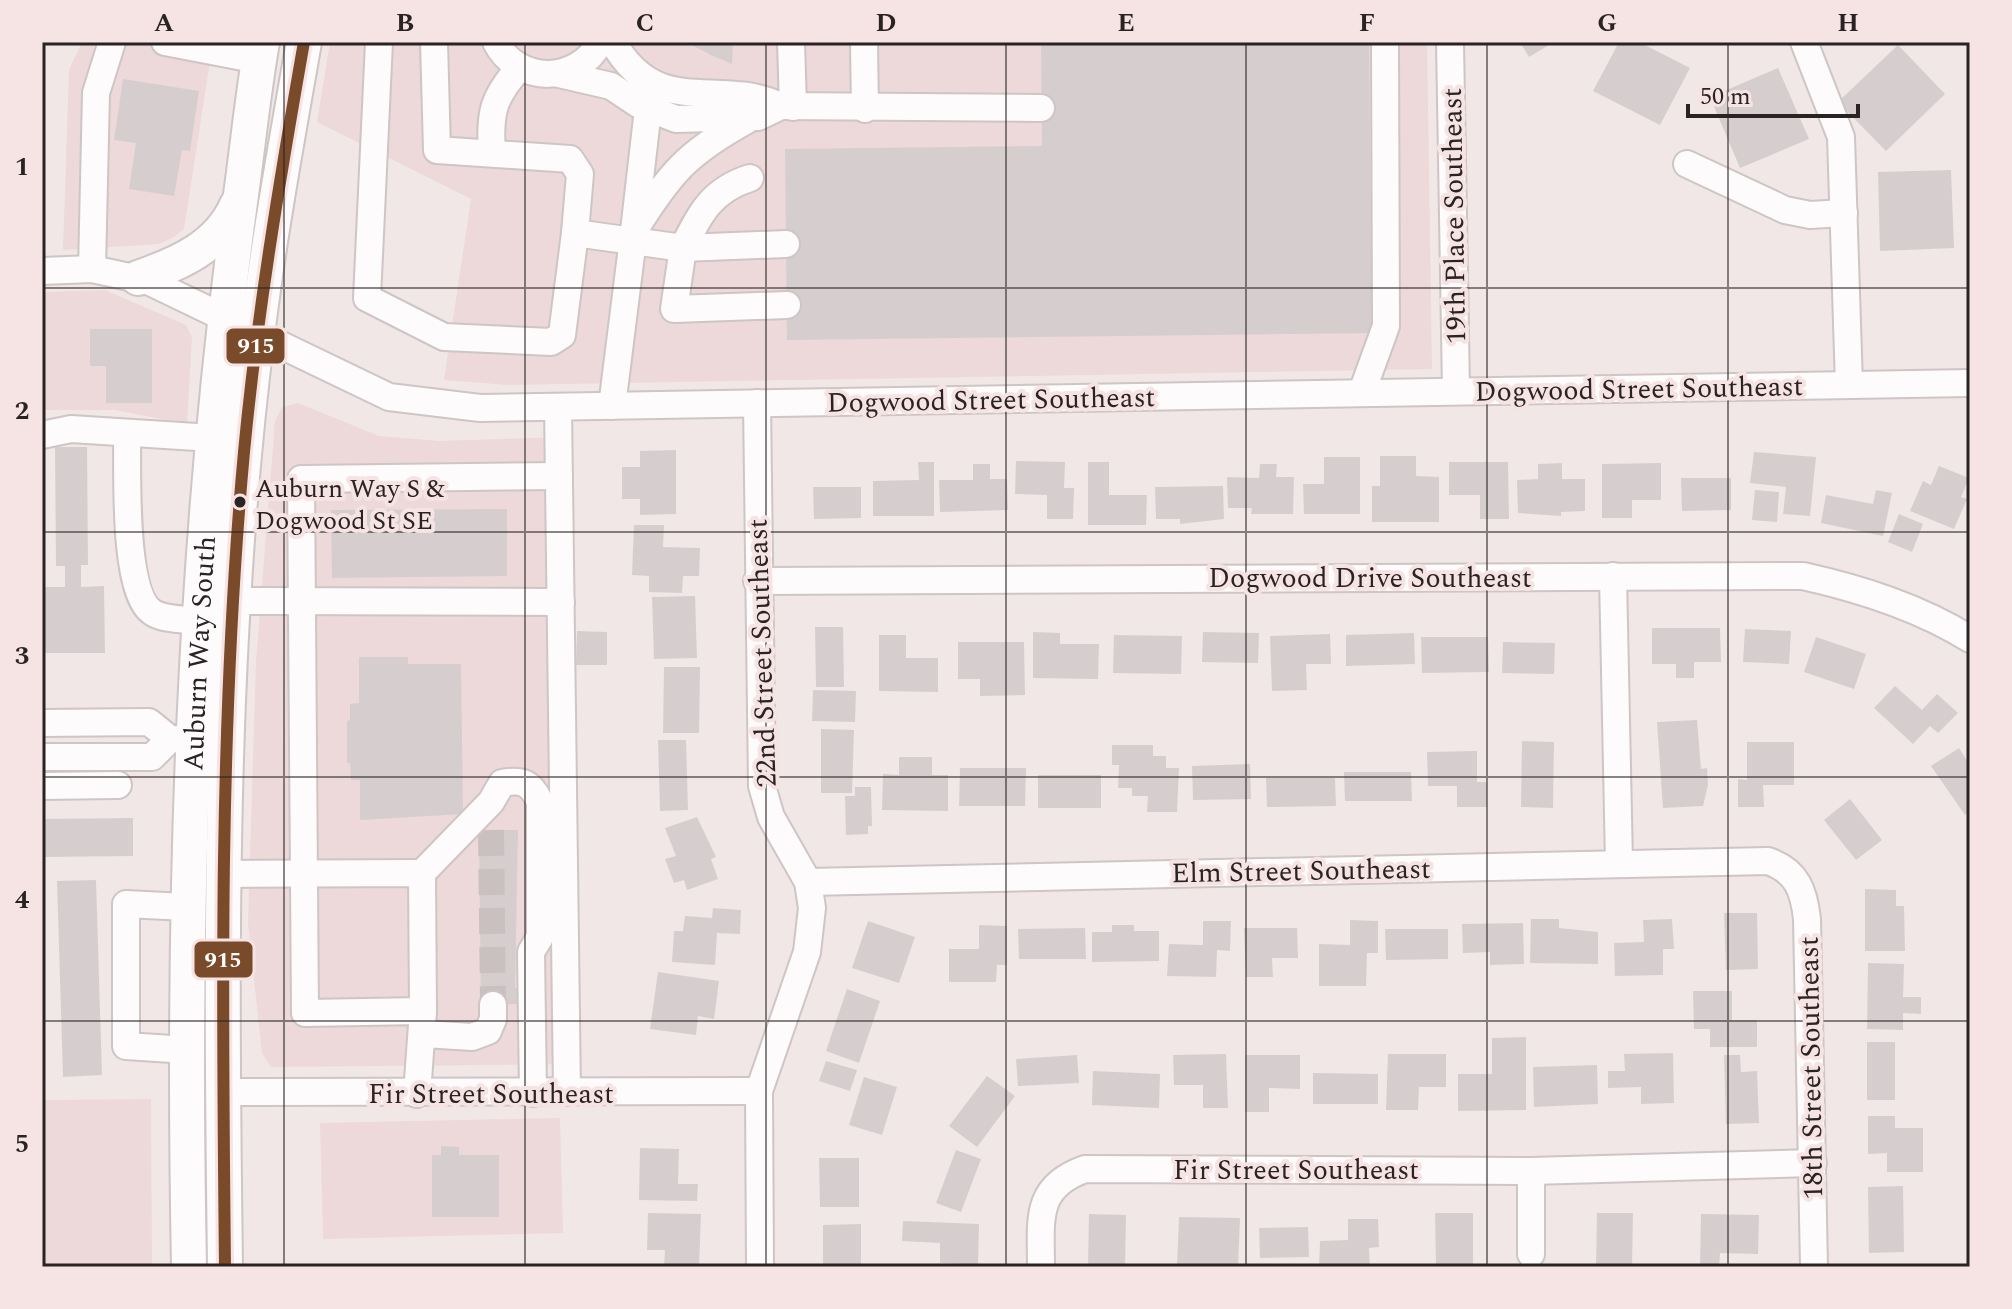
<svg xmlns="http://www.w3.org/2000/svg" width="2012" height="1309" font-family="Spectral,serif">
<rect width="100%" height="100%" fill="#f2e7e7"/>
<g fill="#edd9d9">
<path d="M82,42H213L184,229L174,237L159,244L63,250L69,70Z"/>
<path d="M330,42H1427L1432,369L507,385L444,380L471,199L317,122Z"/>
<path d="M105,290L186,325L192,338L187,424L115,410H42V292Z"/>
<path d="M298,403L379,436L439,441L568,437L573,1064L271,1067L262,1053L248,924L256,661L275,421L282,407Z"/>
<path d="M151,1099L152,1267H42V1100Z"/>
<path d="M560,1118L563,1233L323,1239L320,1123Z"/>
</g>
<g fill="#d6cece">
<path d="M686,42H733L732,64L711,55Z"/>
<path d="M1041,42H1369L1372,333L787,340L785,149L1042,146Z"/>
<path d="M1520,42H1554L1529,57Z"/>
<path d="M1619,42H1639L1690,68L1660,125L1593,91Z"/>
<path d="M1898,45L1945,94L1886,151L1838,102Z"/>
<path d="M1778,68L1809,139L1740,168L1710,97Z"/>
<path d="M123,79L199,91L190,151L182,150L174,196L129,189L136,143L114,140Z"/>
<path d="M1951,170L1954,248L1880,251L1878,172Z"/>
<path d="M90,329H152V403H106V366H90Z"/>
<path d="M55,447H87L88,565H81V587L104,586L105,653H44L43,587H65V566H56Z"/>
<path d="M676,450V514L640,515V499H622V467H640V451Z"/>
<path d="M1754,452L1816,457L1810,516L1783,514L1786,487L1750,483Z"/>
<path d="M1380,456H1416V476L1439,477V522H1372V486H1380Z"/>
<path d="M1324,457H1360V514H1304L1303,484H1324Z"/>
<path d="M1016,461L1065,462L1064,488H1074L1073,519H1047V495L1015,494Z"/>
<path d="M918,462H934V516H873V481L919,480Z"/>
<path d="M1088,462H1109V495H1147L1146,525H1088Z"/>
<path d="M1449,462H1508L1509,519H1480V495H1449Z"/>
<path d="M1562,463V479H1585V511L1561,512V516L1518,513L1517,480L1538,479V464Z"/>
<path d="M1661,463V500H1632V518H1602V464Z"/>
<path d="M973,464H990V479H1007L1008,510L940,512L939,480H973Z"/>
<path d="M1260,464H1277L1276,477H1294L1293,514H1251L1252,508H1228L1227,477L1259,478Z"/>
<path d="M1939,466L1969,478L1961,497L1967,499L1954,529L1910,511L1923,481L1931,485Z"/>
<path d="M1681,478H1731V510L1682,511Z"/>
<path d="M1223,486L1224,519L1180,524V519H1156L1155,487Z"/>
<path d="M813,487H861V518L814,519Z"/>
<path d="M1755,490L1779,492L1777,522L1752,520Z"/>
<path d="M1876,490L1892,493L1883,536L1821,523L1826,495L1873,504Z"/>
<path d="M507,509V576L332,578L331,510Z"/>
<path d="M1899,514L1923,524L1912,552L1888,542Z"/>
<path d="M634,525H664L663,547L700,548L699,576H683L682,593L649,592V576L632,575Z"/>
<path d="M695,596L697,658L654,659L652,597Z"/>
<path d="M815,627H843L844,687H816Z"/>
<path d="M1652,628H1720L1721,662H1694V678H1676V664H1652Z"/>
<path d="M1745,629L1791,631L1789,664L1743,662Z"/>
<path d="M577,631L607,632V665H576Z"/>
<path d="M1033,632L1060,633V644H1099L1098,679L1033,678Z"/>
<path d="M1203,632L1259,633L1258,663L1202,662Z"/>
<path d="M1414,633L1415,664L1346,666V635Z"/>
<path d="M1330,634L1331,664H1306L1307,690L1272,691L1270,636Z"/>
<path d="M879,635H906V658H938V692L879,691Z"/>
<path d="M1114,635L1182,636L1181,674L1113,673Z"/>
<path d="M1421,637H1488L1489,672L1422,673Z"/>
<path d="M1816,637L1866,654L1854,689L1804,672Z"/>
<path d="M958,642H1024L1025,695L980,696V679H958Z"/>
<path d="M1503,642L1555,643L1554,674L1502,673Z"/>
<path d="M359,657H408V664H461L463,814L360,820V780H351L350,763H347V721L350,720V704L359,703Z"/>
<path d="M664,667H700L699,733H663Z"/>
<path d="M1895,686L1922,710L1937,694L1958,713L1938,733L1930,726L1913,744L1874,708Z"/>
<path d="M813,690L856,691L855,722L812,721Z"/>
<path d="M1697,720L1701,769L1707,768L1708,785L1703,806L1663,808L1657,722Z"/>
<path d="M821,729L854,730L852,793H821Z"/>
<path d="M658,740H686L688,810L660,811Z"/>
<path d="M1522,741L1554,742L1553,808L1521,807Z"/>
<path d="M1747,742H1794V785H1763L1764,807H1738V779L1747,780Z"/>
<path d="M1112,745H1153V756H1166V768H1179L1177,812H1147L1148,796H1132V788H1118L1119,765H1112Z"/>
<path d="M1959,748L1970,765V812L1965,815L1931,766Z"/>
<path d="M1477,751V782H1487V807H1457V786H1428L1427,752Z"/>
<path d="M899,757H932V775H948V811L882,810L883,774L899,775Z"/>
<path d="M1250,764L1251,799L1193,800L1192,766Z"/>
<path d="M960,768H1026L1025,806H959Z"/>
<path d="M1344,772H1411L1412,801H1345Z"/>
<rect x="1038" y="775" width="63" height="33"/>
<path d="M1266,778H1335L1336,806L1267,807Z"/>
<path d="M855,787H871L872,826H868V834L846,835L845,796H855Z"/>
<path d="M1850,799L1882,840L1856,860L1824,820Z"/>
<path d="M697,817L716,857L711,859L718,879L687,890L684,880L674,883L665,859L676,856L665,828Z"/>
<path d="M133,818V856L42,857V819Z"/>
<path d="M479,830H518L515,988H520L519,1004L481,1005Z"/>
<path d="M96,880L102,1075L63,1077L57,881Z"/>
<path d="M1865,889L1896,890V906H1904L1905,951H1865Z"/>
<path d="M713,908L741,910L740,934L717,933L715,965L672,962L674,931H683L685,916L712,918Z"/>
<path d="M1724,913H1757L1758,969L1726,970Z"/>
<path d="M1531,919H1559V928L1598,932V964L1530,963Z"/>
<path d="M1672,919L1674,949H1663V975L1615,976L1614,943L1644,942L1643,920Z"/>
<path d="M1350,920L1378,921V953H1367L1366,986H1319V944L1350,945Z"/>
<path d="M868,921L915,937L899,983L852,968Z"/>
<path d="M1203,921H1231L1230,951L1217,950L1216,977L1167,976L1169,944L1203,945Z"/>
<path d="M1523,923L1524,964L1490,965V952L1463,953L1462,924Z"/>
<path d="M979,925L1007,926V965H997L996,982H949V949H979Z"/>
<path d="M1112,925H1134V931H1159V961L1092,962V932H1112Z"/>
<path d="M1085,928L1086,959H1019L1018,929Z"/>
<path d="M1244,928H1297L1298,958H1272L1273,977H1246Z"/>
<path d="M1385,929H1448V959L1386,960Z"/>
<path d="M1868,963L1904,964L1903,997H1921V1014L1903,1013V1030L1867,1029Z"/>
<path d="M658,972L719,981L714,1019L698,1016L696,1035L650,1029Z"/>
<path d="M847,989L880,1001L859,1063L826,1051Z"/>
<path d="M1693,991H1732V1020H1757V1047H1710V1029H1694Z"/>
<path d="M1526,1037V1110L1458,1111V1074H1492V1038Z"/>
<rect x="1867" y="1042" width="28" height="58"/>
<path d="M1673,1053L1674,1103L1641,1104V1087L1608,1088V1071H1625L1624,1054Z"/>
<path d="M1226,1054L1228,1108H1203V1085H1174L1173,1055Z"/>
<path d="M1388,1054H1446V1087H1419L1418,1110H1386Z"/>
<path d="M1077,1055L1079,1083L1018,1086L1016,1059Z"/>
<path d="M1245,1055H1300V1089L1269,1088V1112H1245Z"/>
<path d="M1724,1055H1740L1741,1072L1757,1071L1759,1123L1726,1124Z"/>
<path d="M826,1061L857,1070L850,1091L819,1081Z"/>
<path d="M1597,1065L1598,1104L1534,1107L1533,1067Z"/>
<path d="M1093,1071L1160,1074L1159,1108L1092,1105Z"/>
<path d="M1313,1073L1378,1074V1104H1313Z"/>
<path d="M987,1076L1015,1096L977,1147L949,1126Z"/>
<path d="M864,1077L897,1087L882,1135L849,1125Z"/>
<path d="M1868,1116H1895V1128H1923V1172H1887V1153L1868,1154Z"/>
<path d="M441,1146L459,1147V1155H499V1217H432V1155H441Z"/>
<path d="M640,1148L679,1149L678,1184H698L697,1201L639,1200Z"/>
<path d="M956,1150L981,1159L961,1212L936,1203Z"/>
<path d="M819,1158H859V1207H820Z"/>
<path d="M1903,1186L1904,1252L1869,1253L1868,1187Z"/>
<path d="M648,1213L701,1214L699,1267H664L665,1250H647Z"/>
<path d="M1435,1213H1473V1267H1436Z"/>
<path d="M1597,1213H1633L1632,1267H1596Z"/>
<path d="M1089,1214L1126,1215L1125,1267H1088Z"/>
<path d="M1701,1214L1759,1215L1758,1254L1720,1253L1719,1267H1700Z"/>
<path d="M1179,1217L1240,1218L1238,1267L1177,1266Z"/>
<path d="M1348,1219H1378L1379,1247L1369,1248L1370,1267H1319L1320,1241L1348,1240Z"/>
<path d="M903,1221L979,1224L978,1265L940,1263V1243L902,1241Z"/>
<path d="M861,1224V1267H823V1225Z"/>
<path d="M1308,1227L1309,1257L1260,1258L1259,1228Z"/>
</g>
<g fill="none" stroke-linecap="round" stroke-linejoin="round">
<path stroke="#cac0c0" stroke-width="26" stroke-dasharray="26 13" stroke-linecap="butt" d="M491,830L493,1005"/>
<defs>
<g id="minor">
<path d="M165,42L259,60"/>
<path d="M379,42L367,298L444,337L551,342L562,335L575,233L683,248L674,309L787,305"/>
<path d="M434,42L437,150L570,159L580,174L575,233"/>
<path d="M496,42C518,85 578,84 600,42"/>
<path d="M791,42L793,107"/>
<path d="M864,42L865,109"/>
<path d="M1450,42L1456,390"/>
<path d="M1804,42L1841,137L1849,385"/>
<path d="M559,74L611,86L638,104L676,119L758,117L781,106C717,76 658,121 613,42"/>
<path d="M781,106L1041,108"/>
<path d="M648,109L634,231C670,173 687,153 747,120"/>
<path d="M492,153C489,113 493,97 520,67"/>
<path d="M1687,164L1785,210L1810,215L1844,213"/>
<path d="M750,178C712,190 700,213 683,248L786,244"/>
<path d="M92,269L96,93L112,42"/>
<path d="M42,271L92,269L148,281L389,397L480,408L1970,383"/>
<path d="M1362,392L1386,326L1385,42"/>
<path d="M757,403L762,786L771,817L808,882L812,908L807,952L759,1091L760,1267"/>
<path d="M612,406L634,231"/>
<path d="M558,407L567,1092"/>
<path d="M127,433C128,468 122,592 152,612C163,620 185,619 199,621"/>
<path d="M42,435L71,429L212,438"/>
<path d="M1613,576L1619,863"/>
<path d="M757,581L1803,576C1861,589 1919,607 1970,639"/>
<path d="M234,601L561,602"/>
<path d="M42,723L149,722L170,739L212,740"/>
<path d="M42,757H152L170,739"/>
<path d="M42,786L118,785"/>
<path d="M422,873L491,802L502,783C523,779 531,783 540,802V937L531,952L533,1093"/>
<path d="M224,874L422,873L423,1011"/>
<path d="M808,882L1768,861C1797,871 1804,891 1807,919L1814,1267"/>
<path d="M186,907L126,904V1046L187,1050"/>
<path d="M424,1034L472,1037L488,1031L493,1019V1005"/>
<path d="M223,1092L759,1091"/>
<path d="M417,1094L423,1011L305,1013L301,479L559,476"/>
<path d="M1531,1254V1171"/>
<path d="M1041,1267C1041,1220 1034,1187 1085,1169L1531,1171L1813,1163"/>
</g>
<g id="major">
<path d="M138,278C178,264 219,247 237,205"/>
<path id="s1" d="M189,1267C182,909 192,550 241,195C248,144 253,93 262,42"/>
<path d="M225,1267C221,956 218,644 257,335C269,237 287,139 304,42"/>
</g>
</defs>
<use href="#minor" stroke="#cec5c5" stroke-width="30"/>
<use href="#major" stroke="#cec5c5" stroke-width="38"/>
<use href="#minor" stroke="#fdfbfb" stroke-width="26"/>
<use href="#major" stroke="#fdfbfb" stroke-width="34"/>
<defs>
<path id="bus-1" d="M225,1267C222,995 219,723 244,452C257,314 280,178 304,42"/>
</defs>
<use href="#bus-1" stroke="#f6e3e3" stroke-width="18"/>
<use href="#bus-1" stroke="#7a4b2a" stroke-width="12"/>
</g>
<path fill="none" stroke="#2a2323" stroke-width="2" stroke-opacity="0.55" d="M284,42V1267M525,42V1267M766,42V1267M1006,42V1267M1246,42V1267M1487,42V1267M1728,42V1267M42,288H1970M42,532H1970M42,777H1970M42,1021H1970"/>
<circle fill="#2a2323" stroke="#f6e3e3" stroke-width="3" cx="240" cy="502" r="7"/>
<g text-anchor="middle" stroke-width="8" stroke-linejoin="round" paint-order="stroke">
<g font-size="26" fill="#2a2323" stroke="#f6e3e3" text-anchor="start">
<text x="255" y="497">Auburn Way S &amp;<tspan x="255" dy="32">Dogwood St SE</tspan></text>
</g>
<g font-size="28" fill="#2a2323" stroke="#f6e3e3">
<text transform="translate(1453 216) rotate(-91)" y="10">19th Place Southeast</text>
<text transform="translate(1639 388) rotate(-1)" y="10">Dogwood Street Southeast</text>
<text transform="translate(991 399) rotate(-1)" y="10">Dogwood Street Southeast</text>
<text x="1370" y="587">Dogwood Drive Southeast</text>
<text dy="10" stroke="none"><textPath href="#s1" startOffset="614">Auburn Way South</textPath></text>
<text transform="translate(761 653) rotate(-92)" y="10">22nd Street Southeast</text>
<text transform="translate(1301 870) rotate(-1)" y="10">Elm Street Southeast</text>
<text transform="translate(1810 1068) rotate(-91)" y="10">18th Street Southeast</text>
<text x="491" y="1103">Fir Street Southeast</text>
<text x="1296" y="1179">Fir Street Southeast</text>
</g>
</g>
<g stroke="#f6e3e3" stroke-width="3">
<rect x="225" y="327" width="61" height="38" rx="8" fill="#7a4b2a"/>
<rect x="193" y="940" width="61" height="39" rx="8" fill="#7a4b2a"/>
</g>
<g font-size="22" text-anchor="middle" font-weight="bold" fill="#fff">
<text x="256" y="353">915</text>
<text x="223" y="967">915</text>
</g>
<rect width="2012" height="1309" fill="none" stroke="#f6e3e3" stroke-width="88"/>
<path d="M1688 104v12h170v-12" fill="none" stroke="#2a2323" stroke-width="4"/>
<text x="1700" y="104" font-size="24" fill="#2a2323" stroke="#f6e3e3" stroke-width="6" paint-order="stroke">50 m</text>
<rect x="44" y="44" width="1924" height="1221" fill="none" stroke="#2a2323" stroke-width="3"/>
<g font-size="26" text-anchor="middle" font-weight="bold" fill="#2a2323">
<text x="164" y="31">A</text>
<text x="405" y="31">B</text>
<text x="645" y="31">C</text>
<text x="886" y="31">D</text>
<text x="1126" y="31">E</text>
<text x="1367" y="31">F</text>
<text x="1607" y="31">G</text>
<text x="1848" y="31">H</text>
<text x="22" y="175">1</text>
<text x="22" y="419">2</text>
<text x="22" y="664">3</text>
<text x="22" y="908">4</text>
<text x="22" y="1152">5</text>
</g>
</svg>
